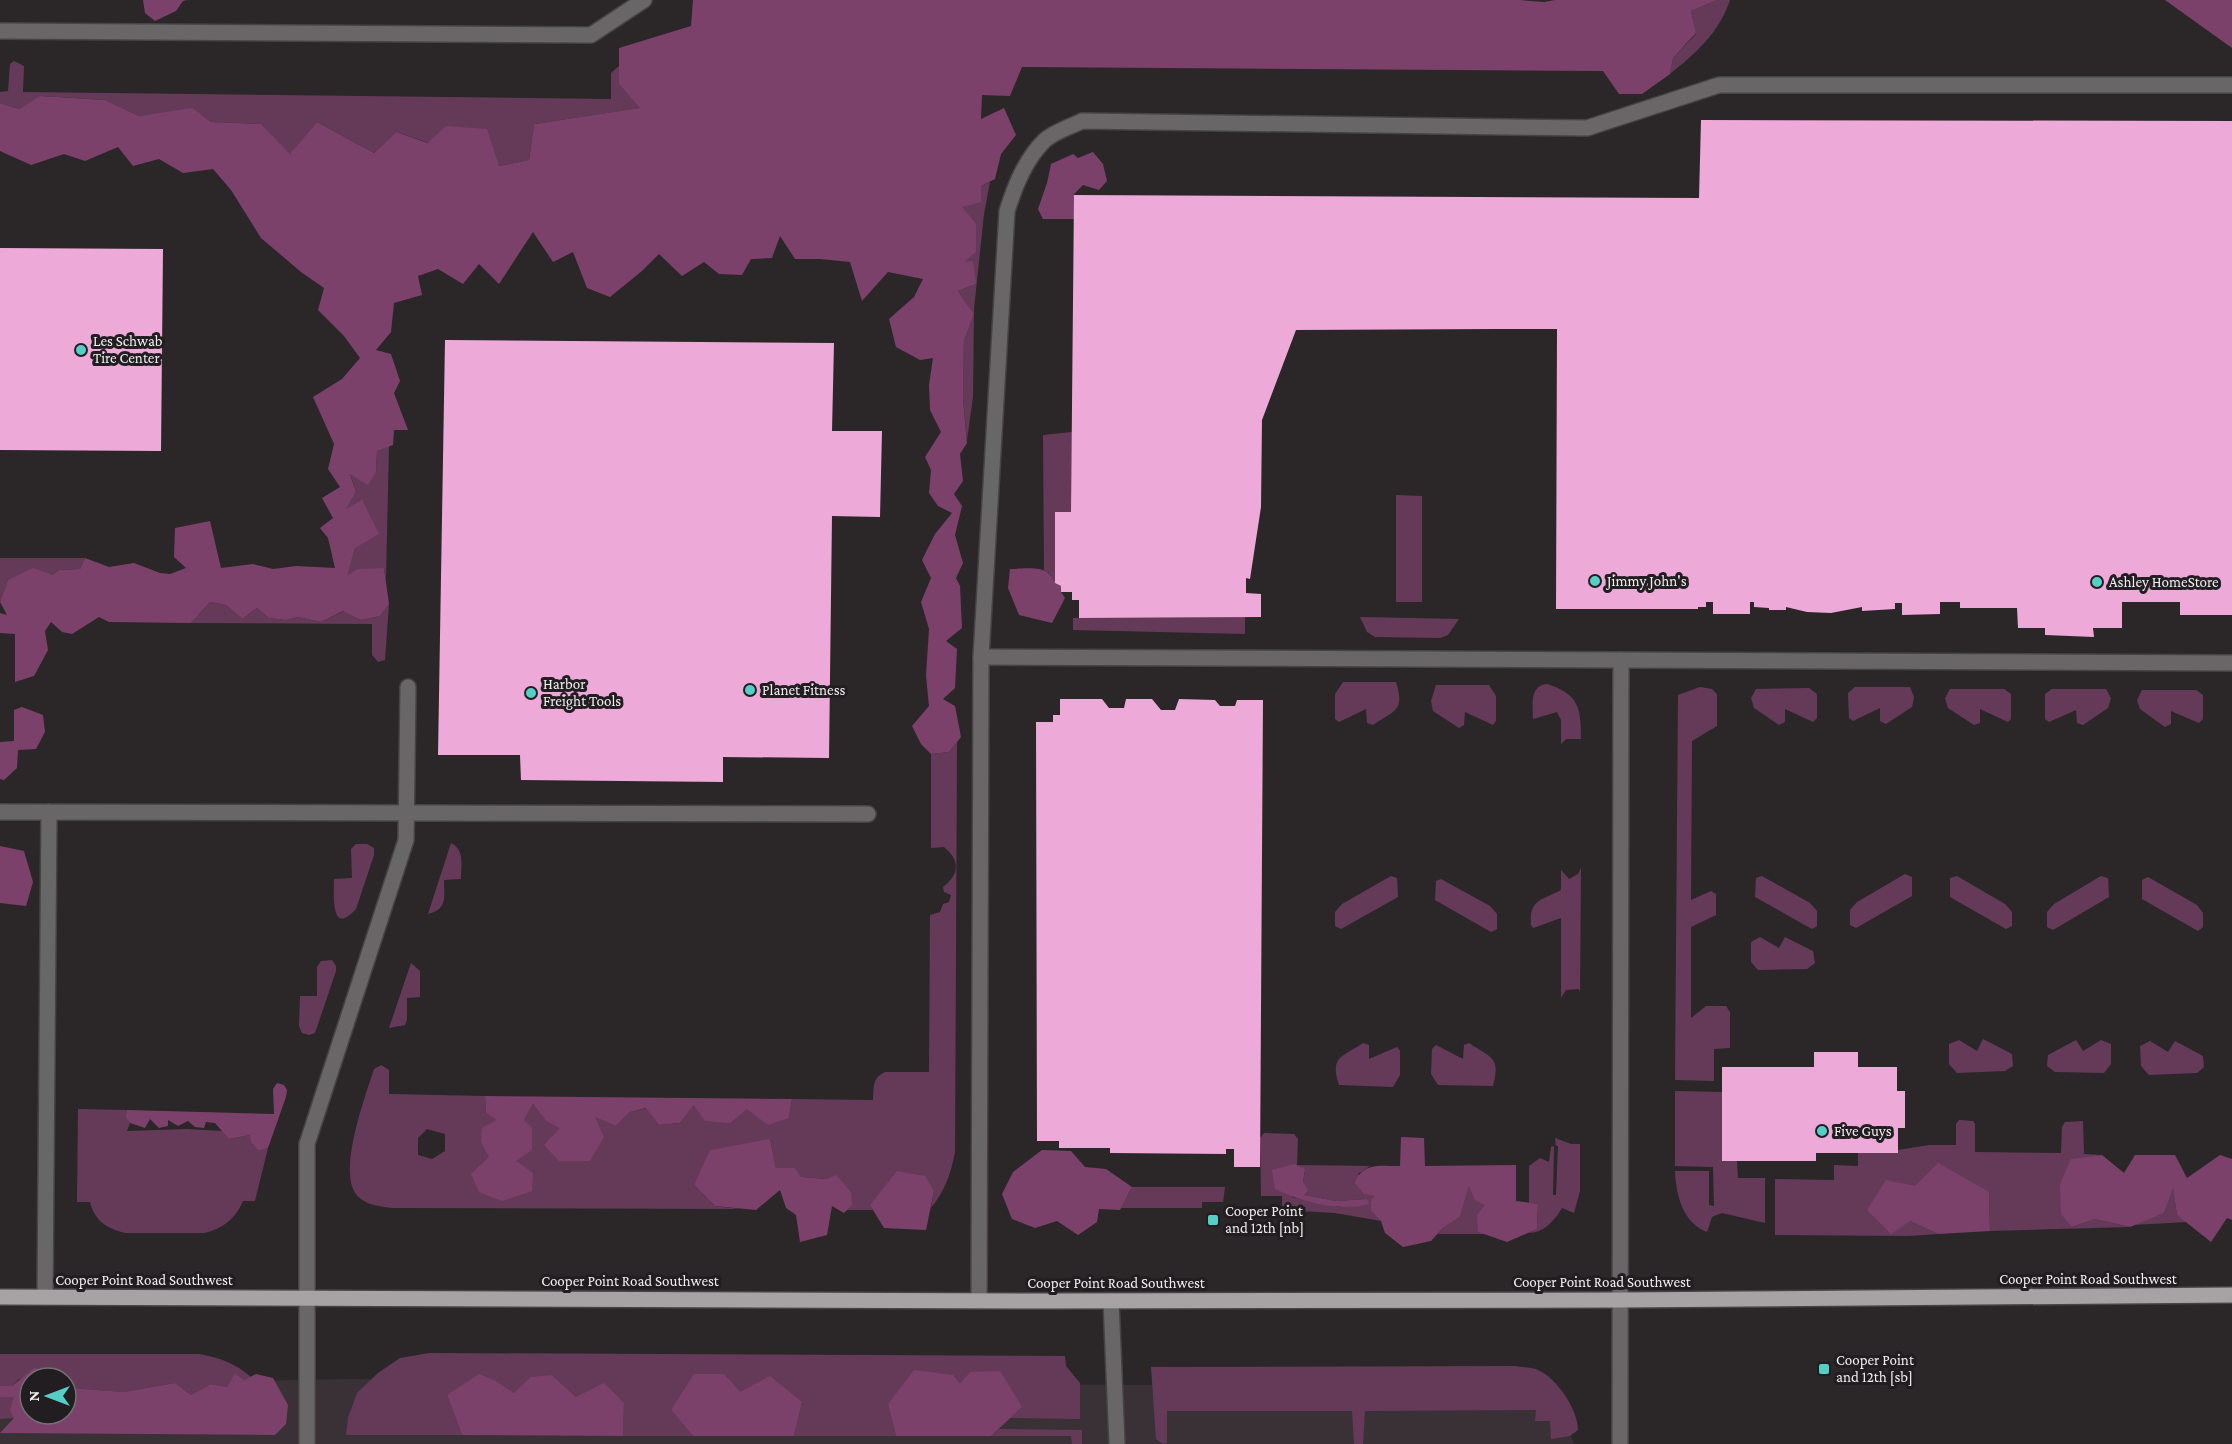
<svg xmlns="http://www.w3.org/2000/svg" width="2232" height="1444" font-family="'Crimson Pro',serif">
<rect width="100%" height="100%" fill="#2b2729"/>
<path fill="#3a3137" d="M348,1379L1541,1388L1575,1444H0V1386L30,1414H66V1385Z"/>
<g fill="#653a59" fill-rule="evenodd">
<path d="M1717,0H1730C1719,33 1696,53 1670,74L1673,58L1696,34L1691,11Z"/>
<path d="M14,61L24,66L23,92L611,99V73L619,66V84L641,108L534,124L529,160L499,166L396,132L374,153L317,122L290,155L261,124L211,122L192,109L139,116L105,100L41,96L19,109L0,103V92L8,91L10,64Z"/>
<path d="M990,182L984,214L974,309L973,397L967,440L963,399L964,341L974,314L958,291L976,284L963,262L962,207L981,186Z"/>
<path d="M1072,432L1071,512L1055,513V583L1049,573L1044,570L1043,435Z"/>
<path d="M389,446L386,579L384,568L346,577L355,548L345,510L356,492L350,473L376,472L377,451Z"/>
<path d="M1396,495L1422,496V602H1396Z"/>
<path d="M0,558H85L80,569L59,570L52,575L8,580L0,602Z"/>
<path d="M210,602L226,605L242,619L257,608L269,618L286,620L298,617L321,622L344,611L361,620L380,616L389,604L385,660L378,662L372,655V624L191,623Z"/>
<path d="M1245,617V634L1073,630V618Z"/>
<path d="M1360,617L1459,619L1448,635L1440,638L1375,637L1367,632Z"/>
<path d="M1343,682H1396C1405,711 1395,710 1373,725L1367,723L1366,709L1339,722L1335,719V694Z"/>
<path d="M1547,684C1579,694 1581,708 1581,739H1566L1561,744V720L1557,712L1533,719C1533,705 1529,686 1547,684Z"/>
<path d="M1436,685H1489L1496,696V721L1493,725L1465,712L1464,725L1459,728L1433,711L1431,701Z"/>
<path d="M1700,687L1712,689L1717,694V726L1692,741L1691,900L1711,891L1716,894V915L1691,927V1018L1706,1006H1726L1730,1012V1048L1714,1049V1081L1675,1080L1678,695Z"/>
<path d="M1855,687H1910L1914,697L1912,707L1886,724L1880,721V708L1853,721L1849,718L1848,693Z"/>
<path d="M1809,688L1817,694V718L1813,722L1785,709V722L1779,725L1754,708L1751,698L1756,689Z"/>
<path d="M1950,689H2004L2011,694V719L2008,722L1980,709V723L1974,725L1948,708L1945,698Z"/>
<path d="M2052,689H2106L2111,698L2108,708L2083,725L2077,723L2076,710L2049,722L2045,719V694Z"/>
<path d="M2142,690H2196L2203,695V719L2199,723L2171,711V724L2165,727L2140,709L2137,700Z"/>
<path d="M957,742L955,1152C951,1173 945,1191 931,1208L934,1191L870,1204L873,1210H846L852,1205L827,1179L801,1177L795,1169L776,1168L770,1139L698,1177L694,1185L715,1206L740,1209L391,1208C377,1206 361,1204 354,1191C340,1165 365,1097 374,1069L381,1065L389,1070V1094L485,1096L486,1113L498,1120L481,1143L489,1156L532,1190V1183L516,1161L524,1120L533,1104L546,1121L594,1116L616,1126L630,1112L647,1108L659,1125L680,1123L694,1105L746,1108L789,1118L792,1099L873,1100C874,1087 872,1078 885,1072H929L930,915L940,912L943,904L949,902L951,895L944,892L943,887C960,874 960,860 944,847L931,848V754L949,752ZM427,1129L445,1134V1151L432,1159L418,1155V1138Z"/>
<path d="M451,843C465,850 461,865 461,879L444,880C444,897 448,909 428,914Z"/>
<path d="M356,844H367L374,848V855L356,909C330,938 334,893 334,879L352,878L351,849Z"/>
<path d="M1581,868L1580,992L1579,989L1566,990L1561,998V918L1533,928L1531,925C1529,899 1541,901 1561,890V870L1569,879L1578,874Z"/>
<path d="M1905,874L1912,877V896L1856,928L1850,925V910L1857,902Z"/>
<path d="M1391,876L1397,878L1398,897L1341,929L1335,926V912L1342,904Z"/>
<path d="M1762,876L1810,903L1817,911V926L1812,929L1755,897L1756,878Z"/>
<path d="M1957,876L2005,904L2012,912V926L2006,929L1950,897V878Z"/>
<path d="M2101,876L2108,878L2109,897L2053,930L2047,927V912L2054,904Z"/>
<path d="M2148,877L2197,905L2203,913V927L2198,931L2142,899V880Z"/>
<path d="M1441,879L1490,906L1497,914V929L1491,932L1435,900L1436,881Z"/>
<path d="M1760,937L1779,948L1785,937L1813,951L1815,963L1807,969L1758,970L1751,962V942Z"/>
<path d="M332,960L336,966V971L315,1033L309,1035L302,1033L299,1026L300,996H317V967L321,961Z"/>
<path d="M411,963L420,971V997L407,998V1020L405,1025L389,1028Z"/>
<path d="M1983,1039L2012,1054L2013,1066L2005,1071L1957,1073L1949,1064V1044L1959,1040L1977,1051Z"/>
<path d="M2076,1040L2083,1051L2101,1040L2111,1044V1064L2104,1073L2055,1072L2047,1066L2048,1055Z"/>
<path d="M2150,1041L2168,1052L2175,1041L2203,1056L2204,1067L2197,1073L2149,1075L2141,1066L2140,1046Z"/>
<path d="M1363,1043L1369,1045V1059L1397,1047L1400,1051V1075L1393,1087L1339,1085C1330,1056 1341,1058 1363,1043Z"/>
<path d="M1469,1043C1491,1058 1501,1057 1493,1086L1438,1085L1431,1074L1432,1049L1436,1045L1463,1059L1464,1045Z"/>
<path d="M1675,1091L1722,1092V1160L1737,1161L1738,1178H1765V1223L1722,1213L1712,1217L1707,1232C1683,1223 1676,1195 1675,1171H1709V1205L1714,1206L1713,1167L1675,1166Z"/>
<path d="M78,1109L127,1110L125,1117L130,1123L127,1131L187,1129L223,1131L229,1139L250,1135L259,1151L268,1148L255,1201H243C235,1219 223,1229 204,1233H125C106,1228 95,1221 90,1202H77Z"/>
<path d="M1959,1120L1973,1121L1975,1124V1152L2061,1153L2062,1127L2065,1122L2083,1121L2084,1154L2102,1155L2071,1160L2072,1227L2095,1219L2130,1227L1990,1231L1989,1192L1910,1221L1938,1234L1908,1236L1775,1235V1179L1834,1180V1165L1858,1166V1153H1897L1898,1150L1929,1145H1956V1124Z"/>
<path d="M1264,1133L1294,1134L1298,1139L1297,1165L1370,1166L1358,1174L1376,1196L1381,1221L1335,1213L1282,1210V1196H1261L1260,1138ZM1305,1170L1303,1182V1195L1336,1201L1367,1199L1339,1207L1292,1197Z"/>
<path d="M1555,1138L1571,1144H1580V1191L1574,1213L1562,1208C1554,1221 1544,1233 1528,1233L1537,1229L1538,1204L1529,1203V1166L1540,1158L1549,1162L1551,1147L1554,1146L1553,1195H1556L1558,1146H1556Z"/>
<path d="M1469,1185L1486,1205L1478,1232L1486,1234H1438L1443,1228L1460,1217Z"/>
<path d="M2173,1186L2177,1215L2187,1222L2132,1225L2164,1213Z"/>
<path d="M1132,1187H1225L1223,1202H1202V1208H1121Z"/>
<path d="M429,1353L1065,1356L1066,1366L1080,1383V1419L1010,1418L1022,1407L960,1384L888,1404L896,1436H794L802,1402L740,1393L671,1410L693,1436H623L624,1403L576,1397L552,1375L514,1393L496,1381L447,1395L462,1435H346L348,1418L357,1393L378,1373L400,1358Z"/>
<path d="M0,1354H199C220,1358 235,1363 251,1377L227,1387L211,1384L191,1395L175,1383L124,1392L71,1388L66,1378L61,1374L19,1379L12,1386H0Z"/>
<path d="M1514,1366C1521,1367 1531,1367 1538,1370C1557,1378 1578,1410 1578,1430L1570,1436L1551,1439L1550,1421H1535L1536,1410L1365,1411L1363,1444H1354L1352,1411H1167V1443L1163,1444L1156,1439L1151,1367Z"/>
<path d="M14,1396V1418L0,1419V1397Z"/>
<path d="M999,1429L1082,1430V1444H1072L1071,1436H991Z"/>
</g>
<g fill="#7b416b">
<path d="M143,0H187L183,1L176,11L155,21L145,13Z"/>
<path d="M693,0H1519L1544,2L1555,0H1717L1691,11L1696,33L1673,58L1670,74L1642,94H1619L1603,71L1022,67L1010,96L982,95L981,119L1004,108L1016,135L1001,154L995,179L981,186V202L962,207L976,224V252L964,262L973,261L976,284L958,291L974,314L964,341L963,399L967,443L960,454L963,481L954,494L962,506L955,535L963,563L956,578L960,586L962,628L946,641L957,649L955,688L943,699L955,706L961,737L949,752L931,754L921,744L912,726L929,706L926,676L929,629L921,602L931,578L922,560L935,534L952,513L938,506L929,493L931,470L925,457L941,432L930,410L929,385L933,358L920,360L896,347L889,319L914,297L923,279L888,272L862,301L850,262L820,259H795L780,236L772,258L751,259L742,275L719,274L704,262L682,276L659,254L642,271L610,297L587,288L573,252L553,262L533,232L499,284L479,264L463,284L438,269L418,276L422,295L394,303L391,332L376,350L391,354L400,381L394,393L408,430H394L393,445L377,451L376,472L368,485L350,474L356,492L346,509L362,500L379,534L355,548L347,576L358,569L384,568L389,604L380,616L361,620L343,611L321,622L298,617L286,620L269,618L257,608L242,619L226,605L210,602L191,623L109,622L99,617L72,634L62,632L51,622L45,631L48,650L34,676L15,682V634L0,633V613L7,615L0,602L8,580L33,568L52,575L59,570L80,569L85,558L109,567L134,563L160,573L170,574L186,568L174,557L175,528L210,521L221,568L253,564L273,569L296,566L335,568L328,538L320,528L333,518L322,498L340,487L328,469L334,444L313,397L342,379L360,358L344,336L318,310L324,288L301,272L261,238L231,190L213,169L183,173L159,159L133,166L118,147L85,161L64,154L31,165L0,151V103L19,109L40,96L105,100L139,116L192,108L211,122L261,124L290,154L317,122L374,153L396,132L428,143L446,126L487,129L499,166L529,160L534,124L640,108L619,84V48L691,26Z"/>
<path d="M2165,0H2232V48Z"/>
<path d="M1093,152L1103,164L1107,181L1099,190L1083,185L1074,194V219H1043L1038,209L1047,183L1051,164L1073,154L1078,158Z"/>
<path d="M1010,569C1020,569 1038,566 1047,572C1053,576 1053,583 1061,586V592L1065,598L1052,623L1019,615L1008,588Z"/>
<path d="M22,707L43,715L45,732L36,749L18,750L17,768L4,780L0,779V742L14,741V710Z"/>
<path d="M0,846L24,851L33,882L26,906L0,903Z"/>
<path d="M277,1083L284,1085L287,1090L286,1097L268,1148L259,1151L251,1142L250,1135L229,1139L215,1123L206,1122L204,1128L195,1127L188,1121L178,1126L168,1120V1126L159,1128L150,1119L145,1128L130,1123L125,1117L127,1110L274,1114L273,1089Z"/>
<path d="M485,1096L792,1099L789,1118L768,1125L747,1109L730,1123L705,1121L694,1105L680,1123L659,1125L646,1108L630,1112L616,1126L595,1117L604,1137L590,1161H559L544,1145L560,1128L546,1121L533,1104L524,1120L532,1128V1150L516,1161L533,1173L532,1191L502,1201L479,1192L471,1174L489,1157L481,1143L482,1128L497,1120L486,1113Z"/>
<path d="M1401,1137L1424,1138L1425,1166L1516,1165V1201L1538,1204L1537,1229L1507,1242L1478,1232L1477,1215L1485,1205L1475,1200L1469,1186L1460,1217L1443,1228L1431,1241L1403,1247L1385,1233L1381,1221L1371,1210V1201L1375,1196L1364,1194L1355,1183C1362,1162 1381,1166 1400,1166Z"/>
<path d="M770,1139L776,1168H795L801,1177L827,1179L836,1175L851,1192L852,1205L844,1213L832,1206L827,1235L800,1242L796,1215L786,1208L780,1190L756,1210L715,1206L694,1185L710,1150Z"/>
<path d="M1042,1150L1071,1151L1085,1167L1106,1169L1132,1187L1120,1210L1099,1209L1097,1222L1078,1235L1057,1221L1035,1228L1012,1219L1002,1194L1013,1172Z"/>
<path d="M2102,1155L2124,1173L2135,1155H2175L2187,1178L2220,1155L2232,1159V1220L2227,1218L2211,1242L2177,1215L2173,1188L2164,1213L2130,1227L2095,1219L2072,1227L2061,1214L2060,1184L2071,1159Z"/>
<path d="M1938,1163L1989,1192L1990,1231L1938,1234L1910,1221L1891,1234L1867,1210L1886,1180L1915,1186Z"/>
<path d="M1294,1164L1305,1169L1303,1182L1308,1190L1304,1195L1336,1201L1367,1199L1369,1204C1338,1212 1303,1202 1275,1189L1272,1170Z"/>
<path d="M897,1171L925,1176L934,1191L926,1230L884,1228L870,1205Z"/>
<path d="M34,1368L61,1374L64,1378H30V1414H66V1381L71,1388L124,1392L175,1383L191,1395L211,1384L227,1387L235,1374L244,1380L256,1374L273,1378L288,1405L286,1424L275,1435L0,1433L14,1418L10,1410L14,1397H0V1386H12Z"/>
<path d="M914,1370L953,1375L960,1384L970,1372L1000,1371L1022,1407L991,1436H896L888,1404Z"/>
<path d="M479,1374L496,1381L514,1393L531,1377L552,1375L576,1397L604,1383L624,1403L623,1436L462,1435L447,1395Z"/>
<path d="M694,1374H724L740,1392L770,1376L802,1402L794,1436H693L671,1410Z"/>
</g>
<g fill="#eda9d8">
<path d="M1701,120L2232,121V615H2180V602H2122V628H2093L2094,637L2045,635V628H2018L2017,608H1960V602H1940V614L1902,615V603H1895V609L1862,611V607L1831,613L1807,612L1786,607V610H1769V608L1754,607V602H1750V614H1713V602H1706V607H1698V609H1556L1557,329H1495L1296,330L1262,420L1261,507L1250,579L1246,578V593L1261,594V617L1079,618V600H1072V592H1061V586L1055,583V512H1071L1074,195L1699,198Z"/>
<path d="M0,248L163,249L161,451L0,450Z"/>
<path d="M445,340L834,343L832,431H882L880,517L832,516L829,758L723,757V782L521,780L520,755H438Z"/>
<path d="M1060,699H1102L1109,708H1124L1126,699H1152L1161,710H1175L1179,699L1215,700L1220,706H1235L1237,700H1263L1260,1167H1234V1149H1226V1154L1110,1153V1148H1059V1141H1037L1036,722H1053V715H1060Z"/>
<path d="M1814,1052H1858V1067H1897V1091H1905V1128H1898V1153H1816V1161H1722V1067H1814Z"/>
</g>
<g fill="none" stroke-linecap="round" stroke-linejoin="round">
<defs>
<g id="minor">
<path d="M0,31L591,35L644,0"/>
<path d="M981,657L1621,660L1620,1444"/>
<path d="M1621,660L2232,663"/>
<path d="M0,812L868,814"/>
<path d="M45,1297L49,812"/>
<path d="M979,1300L981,657L1007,211C1015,186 1025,160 1044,141C1053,132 1070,127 1082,121L1587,128L1719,85H2232"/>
<path d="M1111,1301L1117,1444"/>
<path d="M307,1444V1144L406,840L408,687"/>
</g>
<path id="major" d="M0,1297L1047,1301L1621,1300L2232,1295"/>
</defs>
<use href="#minor" stroke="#474345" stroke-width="18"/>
<use href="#major" stroke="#474345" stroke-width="18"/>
<use href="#minor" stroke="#686667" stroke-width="15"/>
<use href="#major" stroke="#a7a3a5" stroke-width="15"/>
</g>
<g fill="#55cec5" stroke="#211d20" stroke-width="2">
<circle cx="81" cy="350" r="6"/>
<circle cx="1595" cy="581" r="6"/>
<circle cx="2097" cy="582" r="6"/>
<circle cx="750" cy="690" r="6"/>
<circle cx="531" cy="693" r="6"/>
<circle cx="1822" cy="1131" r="6"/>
<rect x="1207" y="1214" width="12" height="12" rx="3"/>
<rect x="1818" y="1363" width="12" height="12" rx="3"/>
</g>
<g text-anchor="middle" stroke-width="6" stroke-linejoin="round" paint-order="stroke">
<g font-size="15" fill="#f0eeef" stroke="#211d20" text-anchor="start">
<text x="93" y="346">Les Schwab<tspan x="93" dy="17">Tire Center</tspan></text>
<text x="1607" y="586">Jimmy John's</text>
<text x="2109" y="587">Ashley HomeStore</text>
<text x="543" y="689">Harbor<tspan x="543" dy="17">Freight Tools</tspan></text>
<text x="762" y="695">Planet Fitness</text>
<text x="1834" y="1136">Five Guys</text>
<text x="1225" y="1216">Cooper Point<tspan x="1225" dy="17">and 12th [nb]</tspan></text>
<text x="1836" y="1365">Cooper Point<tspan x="1836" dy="17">and 12th [sb]</tspan></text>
</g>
<g font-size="15" fill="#f0eeef" stroke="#211d20">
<text x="2088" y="1284">Cooper Point Road Southwest</text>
<text x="144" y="1285">Cooper Point Road Southwest</text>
<text x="630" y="1286">Cooper Point Road Southwest</text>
<text x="1602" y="1287">Cooper Point Road Southwest</text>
<text x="1116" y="1288">Cooper Point Road Southwest</text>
</g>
</g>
<g transform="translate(48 1396) rotate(270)"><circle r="28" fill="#211d20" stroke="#747173" stroke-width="1.5"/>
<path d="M0-4.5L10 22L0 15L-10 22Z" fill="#55cec5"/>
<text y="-9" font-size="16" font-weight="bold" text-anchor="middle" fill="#f0eeef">N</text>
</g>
</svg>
